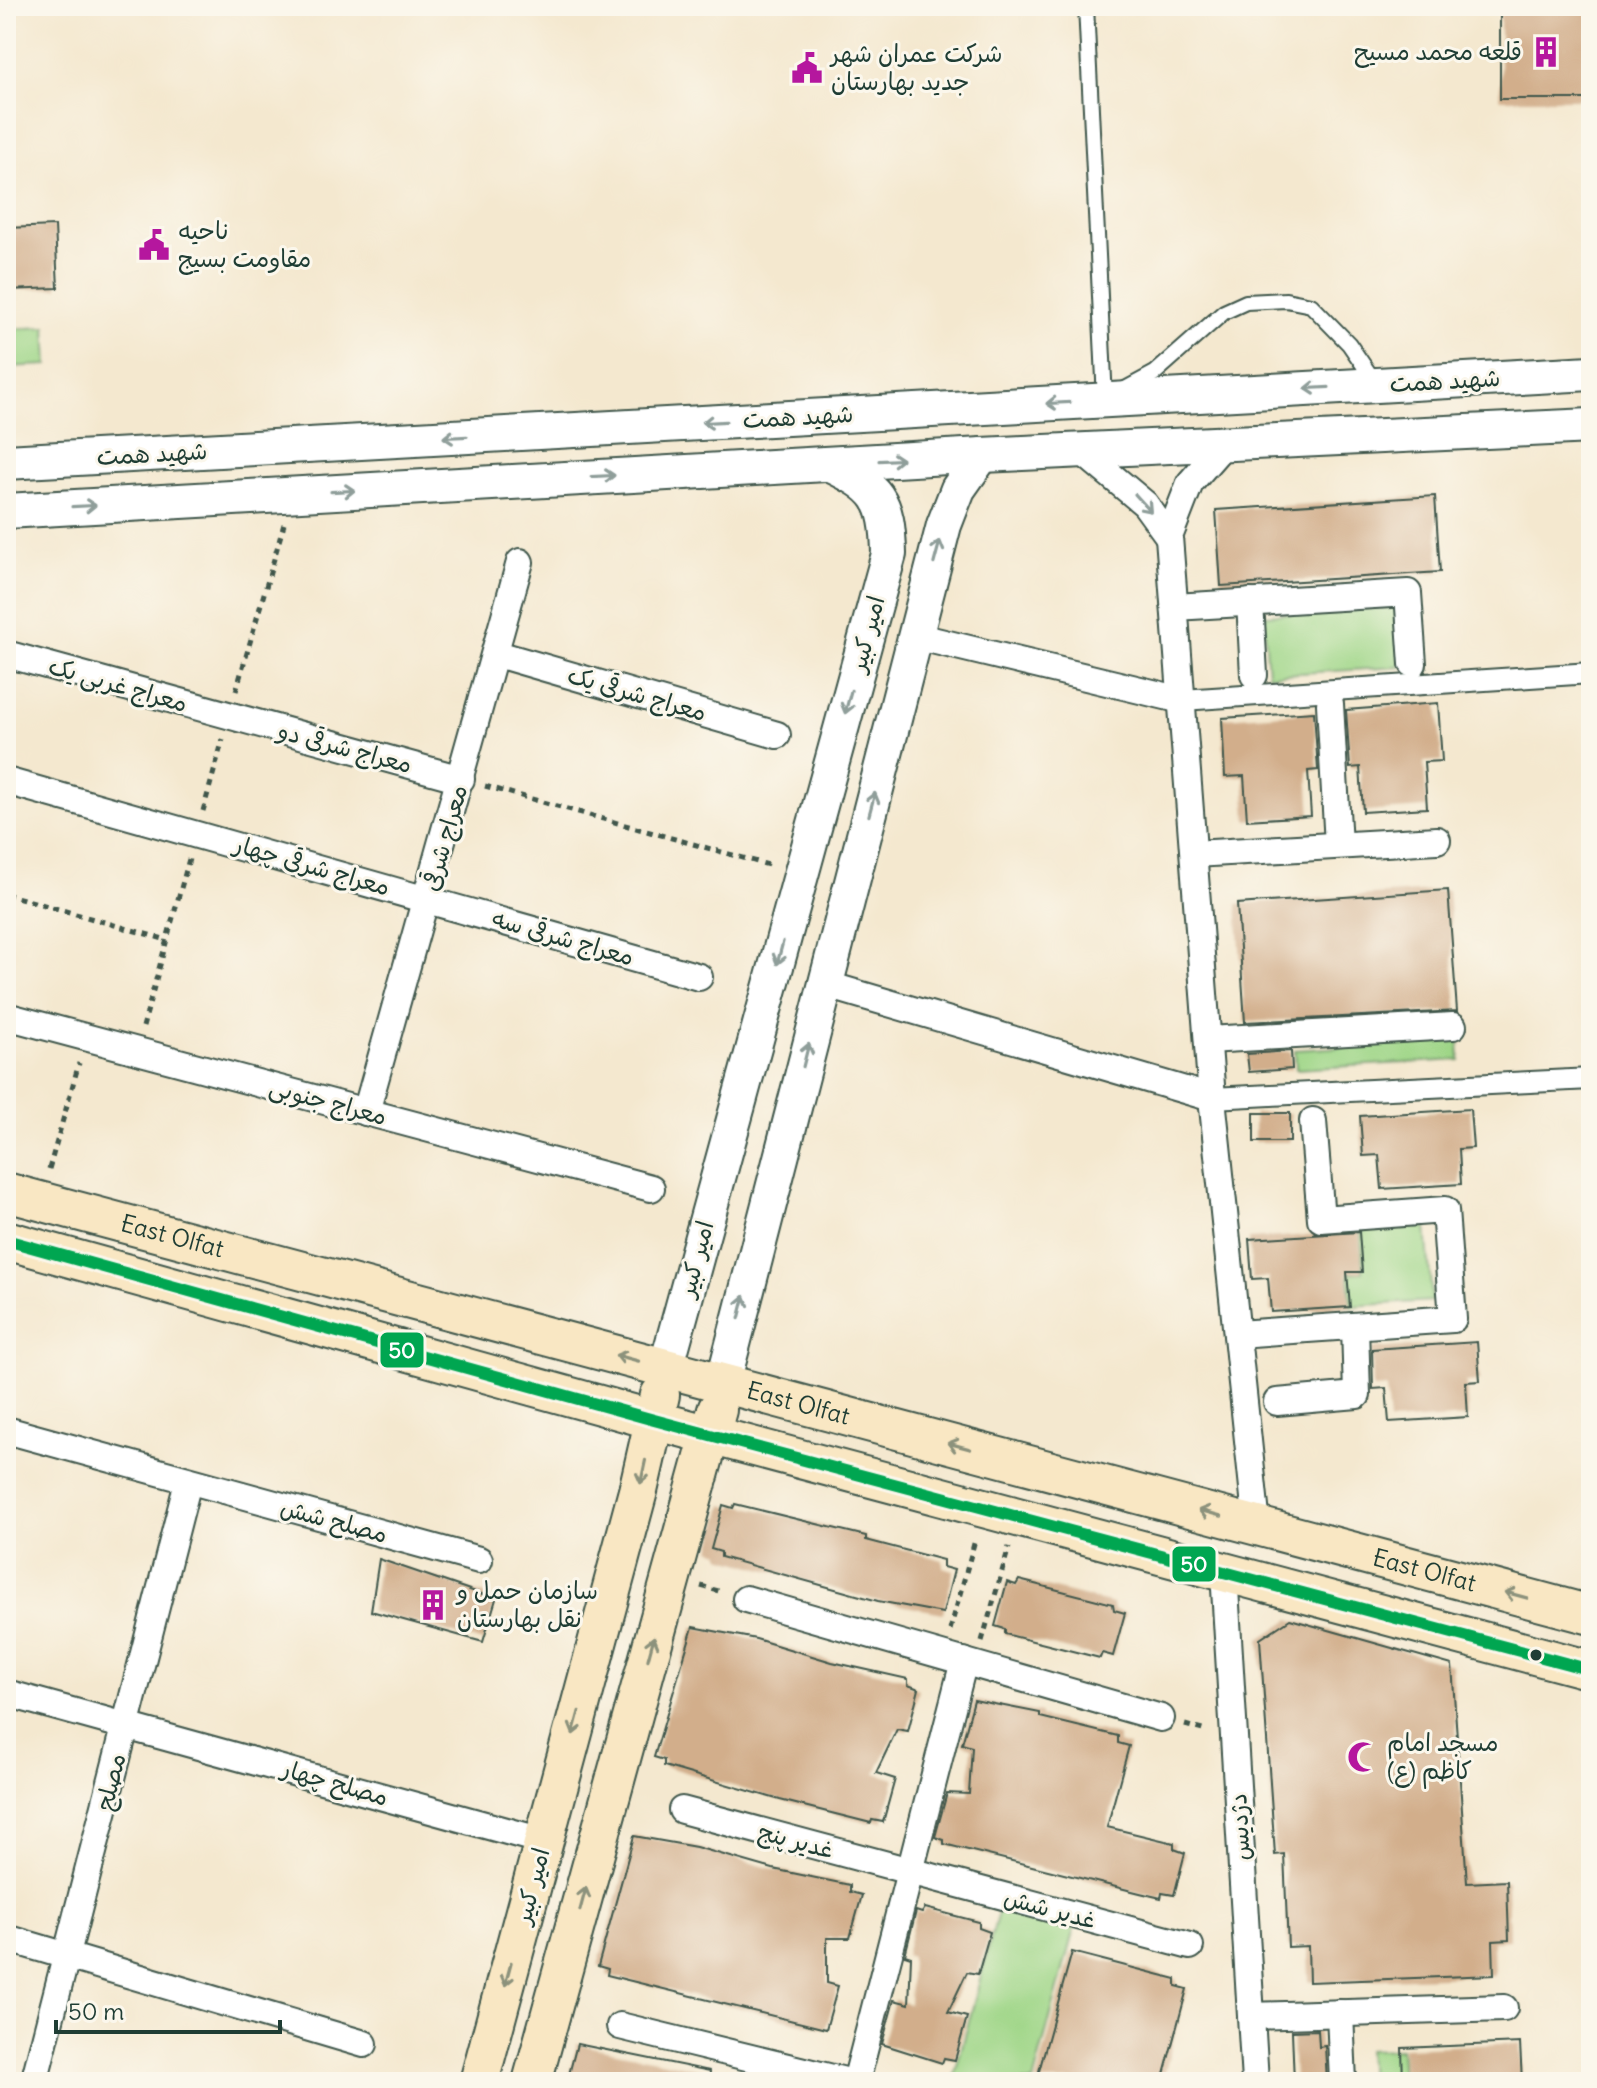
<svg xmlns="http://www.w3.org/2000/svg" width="1597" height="2088" font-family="Delius,'Playpen Sans Arabic',sans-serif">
<rect width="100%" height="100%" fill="#fbf7ec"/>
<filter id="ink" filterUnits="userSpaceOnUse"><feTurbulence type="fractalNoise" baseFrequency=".0125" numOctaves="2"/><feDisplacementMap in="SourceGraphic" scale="16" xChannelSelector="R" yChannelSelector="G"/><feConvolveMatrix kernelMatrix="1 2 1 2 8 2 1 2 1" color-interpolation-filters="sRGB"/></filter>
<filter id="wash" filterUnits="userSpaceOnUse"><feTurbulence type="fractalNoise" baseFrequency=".006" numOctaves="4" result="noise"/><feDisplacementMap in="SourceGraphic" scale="32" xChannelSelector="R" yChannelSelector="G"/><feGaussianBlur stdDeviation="1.8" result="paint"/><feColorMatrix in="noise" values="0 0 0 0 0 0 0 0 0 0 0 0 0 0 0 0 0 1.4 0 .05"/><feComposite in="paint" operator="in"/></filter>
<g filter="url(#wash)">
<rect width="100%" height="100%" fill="#f4e8cf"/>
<g fill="#9fd687" stroke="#5f8a5e" stroke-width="2">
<path d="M46,327L48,365L6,367V329Z"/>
<path d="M1396,607L1400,667L1268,675L1264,615Z"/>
<path d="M1459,1040L1460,1060L1296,1069L1295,1050Z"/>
<path d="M1426,1227L1432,1301L1351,1306L1349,1273L1363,1272L1361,1231Z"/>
<path d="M1000,1905L1075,1925L1033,2082H972L954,2077Z"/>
<path d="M1400,2049L1402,2082H1369L1367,2050Z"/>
</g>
<g id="blocks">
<g fill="#d2ae8b">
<rect x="1500" y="6" width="91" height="93"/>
<path d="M55,226L58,288L6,290V228Z"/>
<path d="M1435,496L1440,572L1221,586L1216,510Z"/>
<path d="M1438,703L1442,761L1424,762L1427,808L1363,812L1360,767L1350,768L1346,710Z"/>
<path d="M1314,712L1318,770L1308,771L1311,816L1247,820L1244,776L1225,777L1222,718Z"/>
<path d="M1448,890L1457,1011L1245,1022L1237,904Z"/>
<path d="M1291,1051L1292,1069L1249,1072L1247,1054Z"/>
<path d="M1470,1109L1473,1148L1459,1149L1461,1184L1382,1189L1379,1155L1363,1156L1360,1116Z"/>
<rect x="1254" y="1113" width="36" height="29"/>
<path d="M1359,1232L1362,1272H1347L1350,1307L1271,1312L1268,1278L1252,1279L1249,1239Z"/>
<path d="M1477,1342L1480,1381L1466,1382L1468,1417L1389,1422L1386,1388L1373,1389L1372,1349Z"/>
<path d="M735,1504L866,1536V1540L943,1560V1567L954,1570L943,1613L878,1601L721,1557V1552L711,1549L723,1505L733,1508Z"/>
<path d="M379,1559L496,1599L483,1642L371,1611Z"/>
<path d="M1019,1580L1113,1604L1114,1610L1125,1613L1113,1656L1102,1653L1100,1658L1005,1634V1629L995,1626L1007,1582L1016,1585Z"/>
<path d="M1290,1619L1452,1665L1467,1883L1507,1881L1509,1940L1493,1941L1494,1975L1309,1982L1308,1946L1288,1947L1284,1854L1275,1855L1260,1639Z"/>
<path d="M693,1627L756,1639L832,1662L908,1679V1685L919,1689L908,1731L897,1729L876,1773L895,1779L883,1822L872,1820L871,1823L780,1800L664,1766V1760L654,1757Z"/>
<path d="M974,1700L1040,1713V1717L1118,1736V1743L1129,1746L1107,1827L1174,1843V1849L1185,1853L1174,1895L1162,1893L1161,1898L1140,1893L944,1844V1840L935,1837L947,1793L969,1794L972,1747L962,1744Z"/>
<path d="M634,1836L696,1847L773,1869L850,1885V1892L862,1895L850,1938H827V1983L838,1986L826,2029L607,1975L608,1969L598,1966Z"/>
<path d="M925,1908L979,1922V1928L990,1932L978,1974L967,1972L948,2012L967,2017L955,2060L944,2058L942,2063L882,2044L894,2000L909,2004L911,1957L905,1955L916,1911L922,1913Z"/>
<path d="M1072,1952L1176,1979V1986L1187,1989L1162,2082H1036Z"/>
<path d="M1318,2030L1319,2047L1325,2046L1327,2082H1294L1292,2031Z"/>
<path d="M1520,2043L1522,2082H1403L1402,2048Z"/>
<path d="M577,2044L710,2071L709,2082H567Z"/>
</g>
</g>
</g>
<g filter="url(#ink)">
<use href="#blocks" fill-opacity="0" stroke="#3f574b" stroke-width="2"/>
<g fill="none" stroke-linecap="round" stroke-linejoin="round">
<defs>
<path id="service" d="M1086,6L1105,400L1155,373L1224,312L1246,302L1286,300L1311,305L1349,344L1377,385"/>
<g id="pedestrian">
<path d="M1182,700L1591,673"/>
<path d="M1212,1098L1591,1079"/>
</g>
<g id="minor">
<path d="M1084,453L1145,504L1169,537L1190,483L1225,443"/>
<path d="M1169,537L1212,1098L1257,1526"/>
<path d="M1250,602L1254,675"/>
<path d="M1175,607L1408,593L1413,664"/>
<path d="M915,636L1182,700"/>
<path d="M6,654L461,779"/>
<path d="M497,654L777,735"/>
<path d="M1330,704L1338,845"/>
<path d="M6,781L699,977"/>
<path d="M1194,854L1437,840"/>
<path d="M824,984L1212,1098"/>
<path d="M6,1016L651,1188"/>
<path d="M1208,1040L1453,1026"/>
<path d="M366,1112L520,562"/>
<path d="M1237,1334L1453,1319L1445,1210L1321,1219L1313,1121"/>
<path d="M1277,1402L1357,1395L1355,1326"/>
<path d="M6,1430L479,1560"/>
<path d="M1224,1572L1255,2082"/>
<path d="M746,1599L1161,1718"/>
<path d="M6,1693L543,1841"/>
<path d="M682,1810L1190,1946"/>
<path d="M6,1938L364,2044"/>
<path d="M1340,2013L1343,2082"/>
<path d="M1251,2016L1504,2008"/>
<path d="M620,2026L849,2082"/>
<path d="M34,2082L188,1482"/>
<path d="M856,2082L964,1661"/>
</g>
<g id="tertiary">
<path d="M6,462L1591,373"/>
<path d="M6,511L982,455L1591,426"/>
<path d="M666,1368L889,554C888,499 878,487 829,464"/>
<path d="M723,1383L944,525L958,489L982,455"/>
</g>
<g id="secondary">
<path id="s1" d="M6,1192L1591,1615"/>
<path d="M6,1240L654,1420L1591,1670"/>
<path d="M479,2082L638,1491L660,1395"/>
<path d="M532,2082L717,1410"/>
</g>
</defs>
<use href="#service" stroke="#3f574b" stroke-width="18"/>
<use href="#pedestrian" stroke="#3f574b" stroke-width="24"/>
<use href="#minor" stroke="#3f574b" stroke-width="30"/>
<use href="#tertiary" stroke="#3f574b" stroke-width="38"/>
<use href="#secondary" stroke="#3f574b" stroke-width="42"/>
<g stroke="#3f574b" stroke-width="5" stroke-dasharray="6 6" stroke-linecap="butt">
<path d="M236,691L284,524"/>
<path d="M485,786L772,866"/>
<path d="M203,811L223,739"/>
<path d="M6,894L167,940"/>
<path d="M143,1027L189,859"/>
<path d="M49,1169L79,1063"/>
<path d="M701,1586L722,1592"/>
<path d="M950,1630L975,1540"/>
<path d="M982,1641L1009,1547"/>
<path d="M1185,1725L1206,1731"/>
</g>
<use href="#service" stroke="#fff" stroke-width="14"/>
<use href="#pedestrian" stroke="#fff" stroke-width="20"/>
<use href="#minor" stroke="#fff" stroke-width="26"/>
<use href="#tertiary" stroke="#fff" stroke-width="34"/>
<use href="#secondary" stroke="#f9e7c3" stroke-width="38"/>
<defs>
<path id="bus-1" d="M6,1240L654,1420L1591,1670"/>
</defs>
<use href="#bus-1" stroke="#fbf7ec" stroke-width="18"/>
<use href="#bus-1" stroke="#00a651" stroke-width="12"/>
</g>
<defs><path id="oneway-shaft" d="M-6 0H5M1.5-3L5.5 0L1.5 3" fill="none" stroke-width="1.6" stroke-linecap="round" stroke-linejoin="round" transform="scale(2)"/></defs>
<g stroke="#8f9e9a">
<use href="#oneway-shaft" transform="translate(1317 388) rotate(177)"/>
<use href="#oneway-shaft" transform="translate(1058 403) rotate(177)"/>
<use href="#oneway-shaft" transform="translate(714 422) rotate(177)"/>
<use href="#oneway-shaft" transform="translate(455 437) rotate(177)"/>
<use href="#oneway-shaft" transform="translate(891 460) rotate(-3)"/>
<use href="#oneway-shaft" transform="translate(603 476) rotate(-3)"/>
<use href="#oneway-shaft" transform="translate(343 491) rotate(-3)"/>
<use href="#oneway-shaft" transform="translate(1143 503) rotate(48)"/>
<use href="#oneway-shaft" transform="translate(84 506) rotate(-3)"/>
<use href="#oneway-shaft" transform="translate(937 552) rotate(-75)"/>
<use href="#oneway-shaft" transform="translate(848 702) rotate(105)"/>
<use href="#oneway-shaft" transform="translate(872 804) rotate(-75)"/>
<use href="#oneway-shaft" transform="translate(780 953) rotate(105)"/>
<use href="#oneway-shaft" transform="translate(806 1055) rotate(-76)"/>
<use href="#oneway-shaft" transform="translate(742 1307) rotate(-76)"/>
</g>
<g stroke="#8c927c">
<use href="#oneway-shaft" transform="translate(627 1358) rotate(-165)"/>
<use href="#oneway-shaft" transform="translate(959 1446) rotate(-165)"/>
<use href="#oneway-shaft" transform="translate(643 1472) rotate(102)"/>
<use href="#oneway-shaft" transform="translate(1210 1513) rotate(-165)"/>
<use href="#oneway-shaft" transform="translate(1516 1595) rotate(-165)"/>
<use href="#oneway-shaft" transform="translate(651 1648) rotate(-75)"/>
<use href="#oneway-shaft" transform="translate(576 1723) rotate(105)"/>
<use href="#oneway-shaft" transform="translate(583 1899) rotate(-75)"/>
<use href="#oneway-shaft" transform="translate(508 1974) rotate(105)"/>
</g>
</g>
<defs>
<symbol id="building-bare" viewBox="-9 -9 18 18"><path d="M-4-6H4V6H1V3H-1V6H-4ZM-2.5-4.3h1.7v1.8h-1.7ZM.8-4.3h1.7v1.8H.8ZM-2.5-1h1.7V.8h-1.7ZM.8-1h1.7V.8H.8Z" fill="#b5179e" stroke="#fbf7ec" stroke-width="2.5" paint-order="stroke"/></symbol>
<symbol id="civic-bare" viewBox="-9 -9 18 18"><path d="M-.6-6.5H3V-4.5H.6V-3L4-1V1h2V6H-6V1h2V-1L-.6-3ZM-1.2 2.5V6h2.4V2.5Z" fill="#b5179e" stroke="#fbf7ec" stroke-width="2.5" paint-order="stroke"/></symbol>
<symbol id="mosque-bare" viewBox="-9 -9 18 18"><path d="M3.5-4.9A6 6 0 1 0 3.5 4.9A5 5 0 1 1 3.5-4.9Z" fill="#b5179e" stroke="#fbf7ec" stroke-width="2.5" paint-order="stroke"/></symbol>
</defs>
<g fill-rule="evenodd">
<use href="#building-bare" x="1524" y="30" width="44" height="44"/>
<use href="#civic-bare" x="785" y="46" width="44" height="44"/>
<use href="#civic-bare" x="132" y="223" width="44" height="44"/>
<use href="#building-bare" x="411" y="1583" width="44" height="44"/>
<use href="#mosque-bare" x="1341" y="1735" width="44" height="44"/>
</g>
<circle fill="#1f3d34" stroke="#fbf7ec" stroke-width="3" cx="1536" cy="1655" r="7"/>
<g text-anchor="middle" stroke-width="6" stroke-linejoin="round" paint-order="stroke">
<g font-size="24" fill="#1f3d34" stroke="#fbf7ec" text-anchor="start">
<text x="1522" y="60" text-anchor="end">قلعه محمد مسیح</text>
<text x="831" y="62">شرکت عمران شهر<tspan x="831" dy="28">جدید بهارستان</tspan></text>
<text x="178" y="239">ناحیه<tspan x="178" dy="28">مقاومت بسیج</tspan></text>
<text x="457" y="1599">سازمان حمل و<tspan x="457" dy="28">نقل بهارستان</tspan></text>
<text x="1387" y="1751">مسجد امام<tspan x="1387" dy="28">کاظم (ع)</tspan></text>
</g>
<g font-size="24" fill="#1f3d34" stroke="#fbf7ec">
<text transform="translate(1445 381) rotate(-3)" y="8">شهید همت</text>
<text transform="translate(798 417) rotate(-3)" y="8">شهید همت</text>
<text transform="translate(152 454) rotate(-3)" y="8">شهید همت</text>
<text transform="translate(867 634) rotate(-75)" y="8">امیر کبیر</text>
<text transform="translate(118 685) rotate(16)" y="8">معراج غربی یک</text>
<text transform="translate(637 694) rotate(16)" y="8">معراج شرقی یک</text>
<text transform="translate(345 748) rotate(15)" y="8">معراج شرقی دو</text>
<text transform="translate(445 838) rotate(-74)" y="8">معراج شرقی</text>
<text transform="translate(312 866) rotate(16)" y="8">معراج شرقی چهار</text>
<text transform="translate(563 938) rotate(16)" y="8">معراج شرقی سه</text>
<text transform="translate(328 1102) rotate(15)" y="8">معراج جنوبی</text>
<text dy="8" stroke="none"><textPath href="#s1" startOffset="172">East Olfat</textPath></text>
<text transform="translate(696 1259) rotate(-75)" y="8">امیر کبیر</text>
<text dy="8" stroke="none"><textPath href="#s1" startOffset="820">East Olfat</textPath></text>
<text transform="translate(334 1521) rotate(15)" y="8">مصلح شش</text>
<text dy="8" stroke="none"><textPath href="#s1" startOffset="1468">East Olfat</textPath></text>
<text transform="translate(111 1782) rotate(-76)" y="8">مصلح</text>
<text transform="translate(335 1783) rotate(16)" y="8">مصلح چهار</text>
<text transform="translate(1240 1827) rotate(-93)" y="8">دژدیس</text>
<text transform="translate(796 1841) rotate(15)" y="8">غدیر پنج</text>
<text transform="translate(532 1886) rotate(-75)" y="8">امیر کبیر</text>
<text transform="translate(1050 1909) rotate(15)" y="8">غدیر شش</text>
</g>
</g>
<g stroke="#fbf7ec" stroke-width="3">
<rect x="379" y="1331" width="46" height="38" rx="8" fill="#00a651"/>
<rect x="1171" y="1545" width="46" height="38" rx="8" fill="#00a651"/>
</g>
<g font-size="22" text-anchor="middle" font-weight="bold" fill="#fff">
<text x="402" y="1358">50</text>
<text x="1194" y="1572">50</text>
</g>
<rect width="1597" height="2088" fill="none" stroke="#fbf7ec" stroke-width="32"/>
<path d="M56 2020v12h224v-12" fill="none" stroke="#1f3d34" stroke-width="4"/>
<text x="68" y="2020" font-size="24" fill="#1f3d34" stroke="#fbf7ec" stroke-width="6" paint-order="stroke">50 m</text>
</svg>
